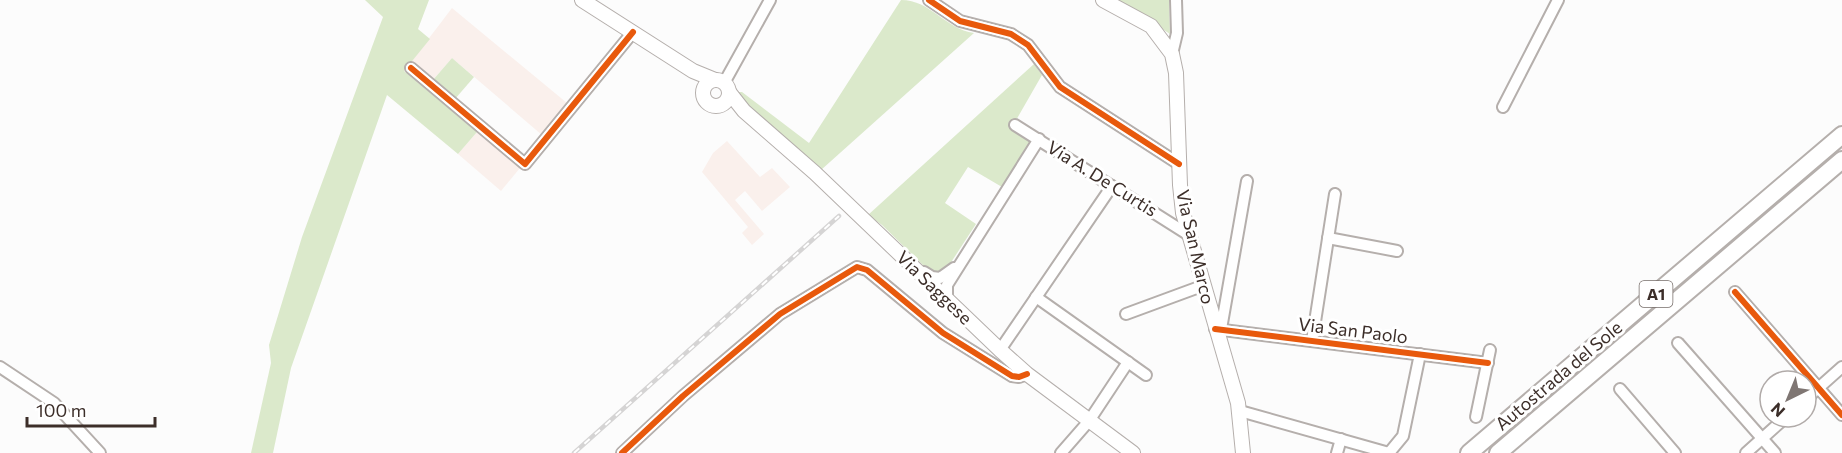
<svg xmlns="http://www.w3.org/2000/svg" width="1842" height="453" font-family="Commissioner,sans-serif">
<rect width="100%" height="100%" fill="#fcfcfc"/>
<g fill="#faf0ec">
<path d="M452,8L567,103L542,135L452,58L425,89L404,71Z"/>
<path d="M477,132L520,168L501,191L458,154Z"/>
<path d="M727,141L760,177L772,168L790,187L762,211L745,191L735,200L764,234L752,245L742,233L748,227L702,172L713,153Z"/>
</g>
<g fill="#dbe9cb">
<path d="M365,0H429L418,29L430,39L404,71L477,132L458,154L387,95L291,368L273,453H251L271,363L269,345L302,237L383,17Z"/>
<path d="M901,0C931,0 945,29 974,33L821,170L739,99L734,92H742L809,143Z"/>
<path d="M1118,0H1169L1170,34Z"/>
<path d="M452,58L474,77L455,99L433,80Z"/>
<path d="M1034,64L1042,75L1011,129L1031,142L1002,187L968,167L945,203L976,224L948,267L937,274L928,270L882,225L868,215Z"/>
</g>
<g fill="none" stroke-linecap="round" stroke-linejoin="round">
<defs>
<g id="minor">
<path d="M929,0L960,21L1011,34L1028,45L1060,87L1179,164"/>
<path d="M1172,54L1177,33L1176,0"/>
<path d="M411,68L525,164L633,32"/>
<path d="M724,83L770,0"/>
<path d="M1503,107L1558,0"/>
<path d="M1015,125L1189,235"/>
<path d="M1328,238L1397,251"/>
<path d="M924,272L932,277L940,278L954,268"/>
<path d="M1735,292L1842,415"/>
<path d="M1036,297L1146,375"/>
<path d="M947,301V285L1039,139"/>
<path d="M1126,314L1202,286"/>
<path d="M1215,329L1488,363"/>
<path d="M1221,329L1247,181"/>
<path d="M1312,341L1335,194"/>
<path d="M1678,343L1775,453"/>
<path d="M1000,350L1112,186"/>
<path d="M0,367L54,403L100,453"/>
<path d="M1620,389L1675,453"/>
<path d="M1806,399L1842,367"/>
<path d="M1240,411L1389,453"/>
<path d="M1476,417L1490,350"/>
<path d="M622,453L683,396L780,314L857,267L867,270L943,333L1012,376L1019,377L1027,374"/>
<path d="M1061,453L1089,421L1128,362"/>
<path d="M1337,453L1341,439"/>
<path d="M1389,453L1403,436L1420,354"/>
<path d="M1746,453L1786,417"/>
</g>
<g id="major">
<path d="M582,0L693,71L715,80"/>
<path d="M1103,0L1151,26L1172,54L1176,73L1180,185L1183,213L1238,403L1243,453"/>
<circle cx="716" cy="93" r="13"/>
<path d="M729,92L744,111L815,173L1000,350L1027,374L1133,453"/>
</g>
<g id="highway">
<path d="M1469,453L1842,135"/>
<path d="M1498,453L1842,160"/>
</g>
</defs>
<use href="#minor" stroke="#b5afac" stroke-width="14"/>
<use href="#major" stroke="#b5afac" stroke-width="16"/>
<use href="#highway" stroke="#b5afac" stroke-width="20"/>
<use href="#minor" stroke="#fff" stroke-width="10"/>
<use href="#major" stroke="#fff" stroke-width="14"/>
<use href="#highway" stroke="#fff" stroke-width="16"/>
<defs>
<path id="rail" d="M574,453L839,216"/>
</defs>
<use href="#rail" stroke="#d5d4d4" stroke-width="4.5"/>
<use href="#rail" stroke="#fff" stroke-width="2" stroke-dasharray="7" stroke-linecap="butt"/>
<defs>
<g id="cycleway">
<path d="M929,0L960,21L1011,34L1028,45L1060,87L1179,164"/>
<path d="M411,68L525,164L633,32"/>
<path d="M1735,292L1842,415"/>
<path d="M1215,329L1488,363"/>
<path d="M622,453L683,396L780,314L857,267L867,270L943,333L1012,376L1019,377L1027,374"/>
</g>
</defs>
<use href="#cycleway" stroke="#fff" stroke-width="10"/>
<use href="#cycleway" stroke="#e8590c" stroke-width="6"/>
</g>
<g text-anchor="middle" stroke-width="6" stroke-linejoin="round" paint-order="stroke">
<rect fill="#fff" stroke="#766d69" stroke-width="1.5" x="1639.5" y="281" width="33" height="26" rx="4.5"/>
<g font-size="16" font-weight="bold" fill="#3c2e29">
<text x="1656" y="300">A1</text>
</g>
<g font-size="18" fill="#3c2e29" stroke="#fff">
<text transform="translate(1102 179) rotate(32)" y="6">Via A. De Curtis</text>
<text transform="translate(1195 247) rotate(77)" y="6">Via San Marco</text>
<text transform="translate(934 288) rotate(44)" y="6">Via Saggese</text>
<text transform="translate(1353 331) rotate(7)" y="6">Via San Paolo</text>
<text transform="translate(1559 376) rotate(-40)" y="6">Autostrada del Sole</text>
</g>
</g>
<g transform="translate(1788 399) rotate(223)"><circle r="28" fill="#ffffff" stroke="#b1aba9" stroke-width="1.5"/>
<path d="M0-4.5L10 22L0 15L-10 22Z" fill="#7f7673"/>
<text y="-9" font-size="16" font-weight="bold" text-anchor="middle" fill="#3c2e29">N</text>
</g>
<path d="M27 417v9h128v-9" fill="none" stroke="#3c2e29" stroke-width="3"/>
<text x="36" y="417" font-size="18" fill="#3c2e29" stroke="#ffffff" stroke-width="4.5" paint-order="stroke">100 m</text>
</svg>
